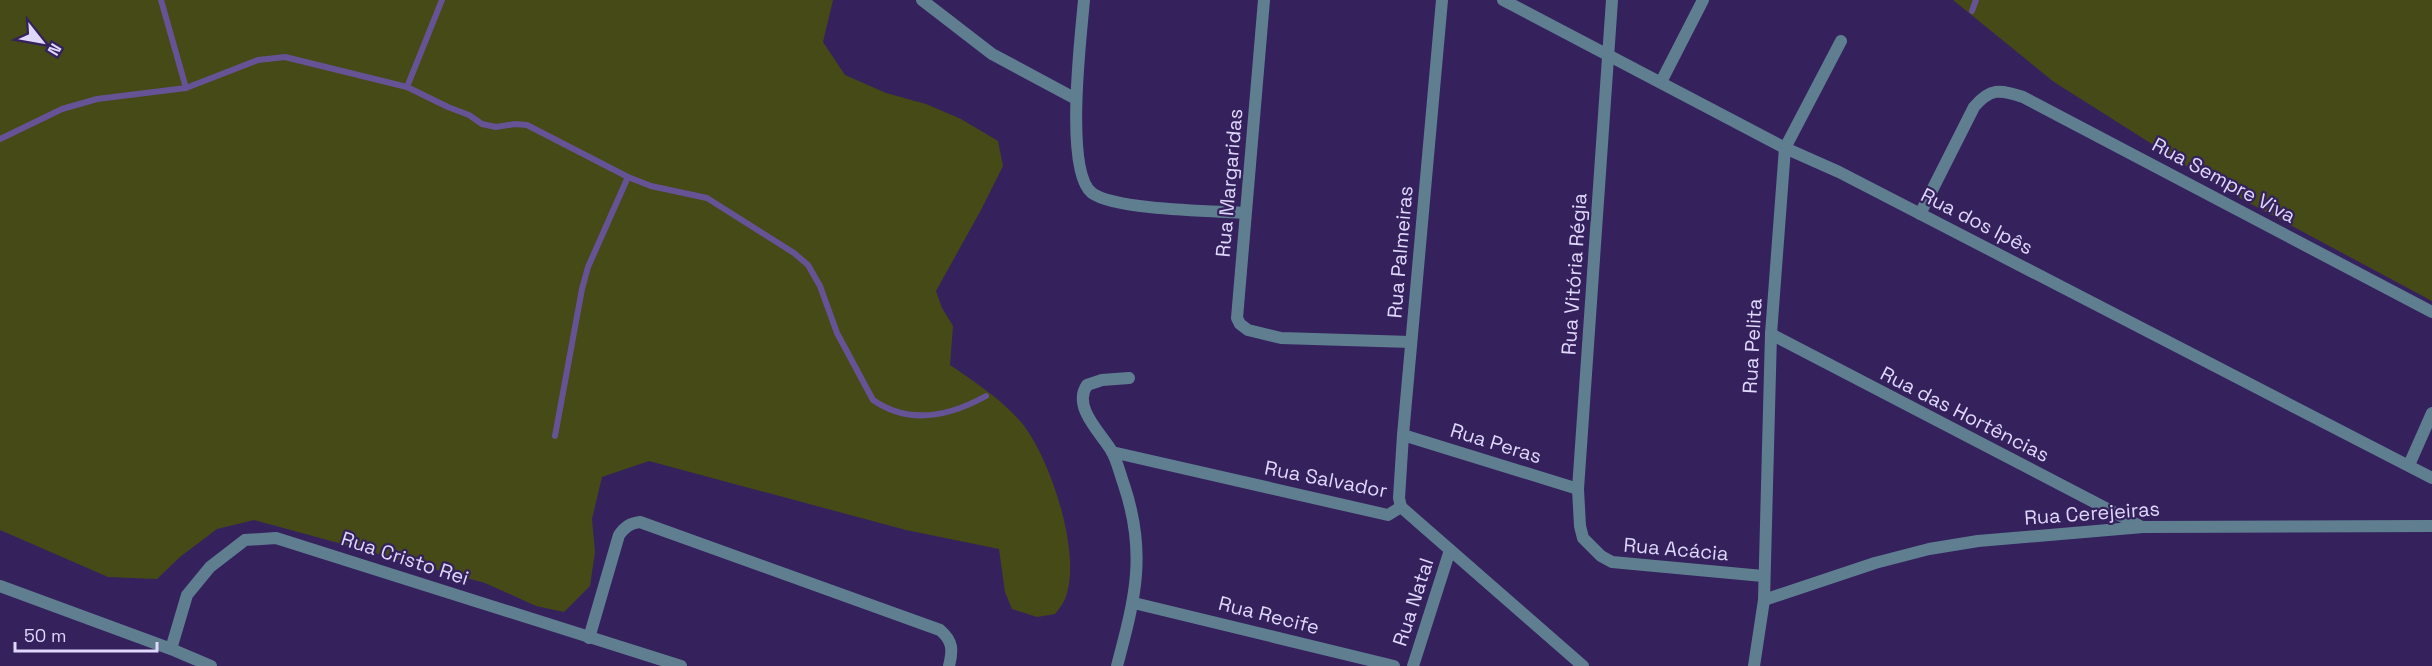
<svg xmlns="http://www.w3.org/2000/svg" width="2432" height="666" font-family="'Space Grotesk',sans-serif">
<rect width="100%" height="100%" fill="#35225d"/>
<g fill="#454a17">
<path d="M0,0H833L823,42L845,75L886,93L926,104L961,119L998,141L1003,166L981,210L936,291L942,308L953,326L950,365C975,382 1001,399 1021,422C1050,457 1083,555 1065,599C1063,604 1059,609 1055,614L1037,617L1012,609L1005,592L999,549L906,530L649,461L602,477L592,519L595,552L590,586L564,612L536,606L485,583L254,520L217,529L180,557L157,579L108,577L0,530Z"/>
<path d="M1953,0H2432V301L2223,189L2054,82Z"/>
</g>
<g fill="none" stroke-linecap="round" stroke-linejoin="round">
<g stroke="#665396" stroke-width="6">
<path d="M161,0L186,88"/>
<path d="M1972,11L1976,0"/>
<path d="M407,87L442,0"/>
<path d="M0,139L62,109L97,99L186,88L258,60L285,57L407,87L448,107L469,115L482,124L496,127L515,124L527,125L628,177L651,186L707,198L794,253L808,265L820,286L837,333L873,400C909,425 950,416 986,396"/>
<path d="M555,436L582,289L588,267L628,177"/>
</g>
<g stroke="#5f7f91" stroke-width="12">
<path d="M922,0L992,54L1076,99"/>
<path d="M1084,0C1081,36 1064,171 1092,193C1115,210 1214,211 1245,213"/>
<path d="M1264,0L1237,318L1240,324L1248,330L1281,338L1411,342"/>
<path d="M1503,0L1785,148L1839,172L2432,478"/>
<path d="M1612,0L1578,489L1580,526L1583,538L1601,556L1612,562L1763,576"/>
<path d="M1661,82L1703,0"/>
<path d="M1920,214L1974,107C1990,88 2000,89 2023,97L2432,312"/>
<path d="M1771,334L2142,527"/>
<path d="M1403,435L1578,489"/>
<path d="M1112,452L1388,515L1401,507"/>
<path d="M2409,465L2432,413"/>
<path d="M1401,507L1399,498L1403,435L1442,0"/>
<path d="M1401,507L1583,666"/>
<path d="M0,586L171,649L211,666"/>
<path d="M1764,600L1875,563L1929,549L1978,541L2143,527L2432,526"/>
<path d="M1134,603L1394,666"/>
<path d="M589,638L619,535C625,527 630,523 640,522L940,630C953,641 953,650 949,666"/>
<path d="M171,649L187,595L210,567L245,540L276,538L681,666"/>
<path d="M1117,666C1135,598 1147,554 1124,485C1120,474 1117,460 1111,450C1101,433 1072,407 1087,385L1102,380L1129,378"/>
<path d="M1413,666L1450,550"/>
<path d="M1754,666L1764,600L1771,334L1785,148L1841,41"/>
</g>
</g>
<g text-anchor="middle" stroke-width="4.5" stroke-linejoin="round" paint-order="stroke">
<g font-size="20" fill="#dfd7fc" stroke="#35225d">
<text transform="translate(2224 180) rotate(28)" y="7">Rua Sempre Viva</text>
<text transform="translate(1229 183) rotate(-85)" y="7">Rua Margaridas</text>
<text transform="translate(1977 221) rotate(27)" y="7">Rua dos Ipês</text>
<text transform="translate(1400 252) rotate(-85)" y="7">Rua Palmeiras</text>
<text transform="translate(1574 274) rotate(-86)" y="7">Rua Vitória Régia</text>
<text transform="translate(1752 346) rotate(-87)" y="7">Rua Pelita</text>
<text transform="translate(1965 414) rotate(27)" y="7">Rua das Hortências</text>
<text transform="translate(1496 443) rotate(17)" y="7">Rua Peras</text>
<text transform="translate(1326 479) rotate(11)" y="7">Rua Salvador</text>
<text transform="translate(2092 513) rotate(-4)" y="7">Rua Cerejeiras</text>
<text transform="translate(1676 549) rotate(5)" y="7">Rua Acácia</text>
<text transform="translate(405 558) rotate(18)" y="7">Rua Cristo Rei</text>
<text transform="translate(1413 602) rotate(-72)" y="7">Rua Natal</text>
<text transform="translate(1269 615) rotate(14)" y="7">Rua Recife</text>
</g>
</g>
<g transform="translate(42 42) rotate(121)" stroke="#35225d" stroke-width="4.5" paint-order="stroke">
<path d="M0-4.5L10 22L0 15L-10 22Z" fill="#dfd7fc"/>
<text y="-9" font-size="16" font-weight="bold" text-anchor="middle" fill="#dfd7fc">N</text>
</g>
<path d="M15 642v9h142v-9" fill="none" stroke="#dfd7fc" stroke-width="3"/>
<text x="24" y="642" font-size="18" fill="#dfd7fc" stroke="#35225d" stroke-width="4.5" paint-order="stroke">50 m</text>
</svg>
